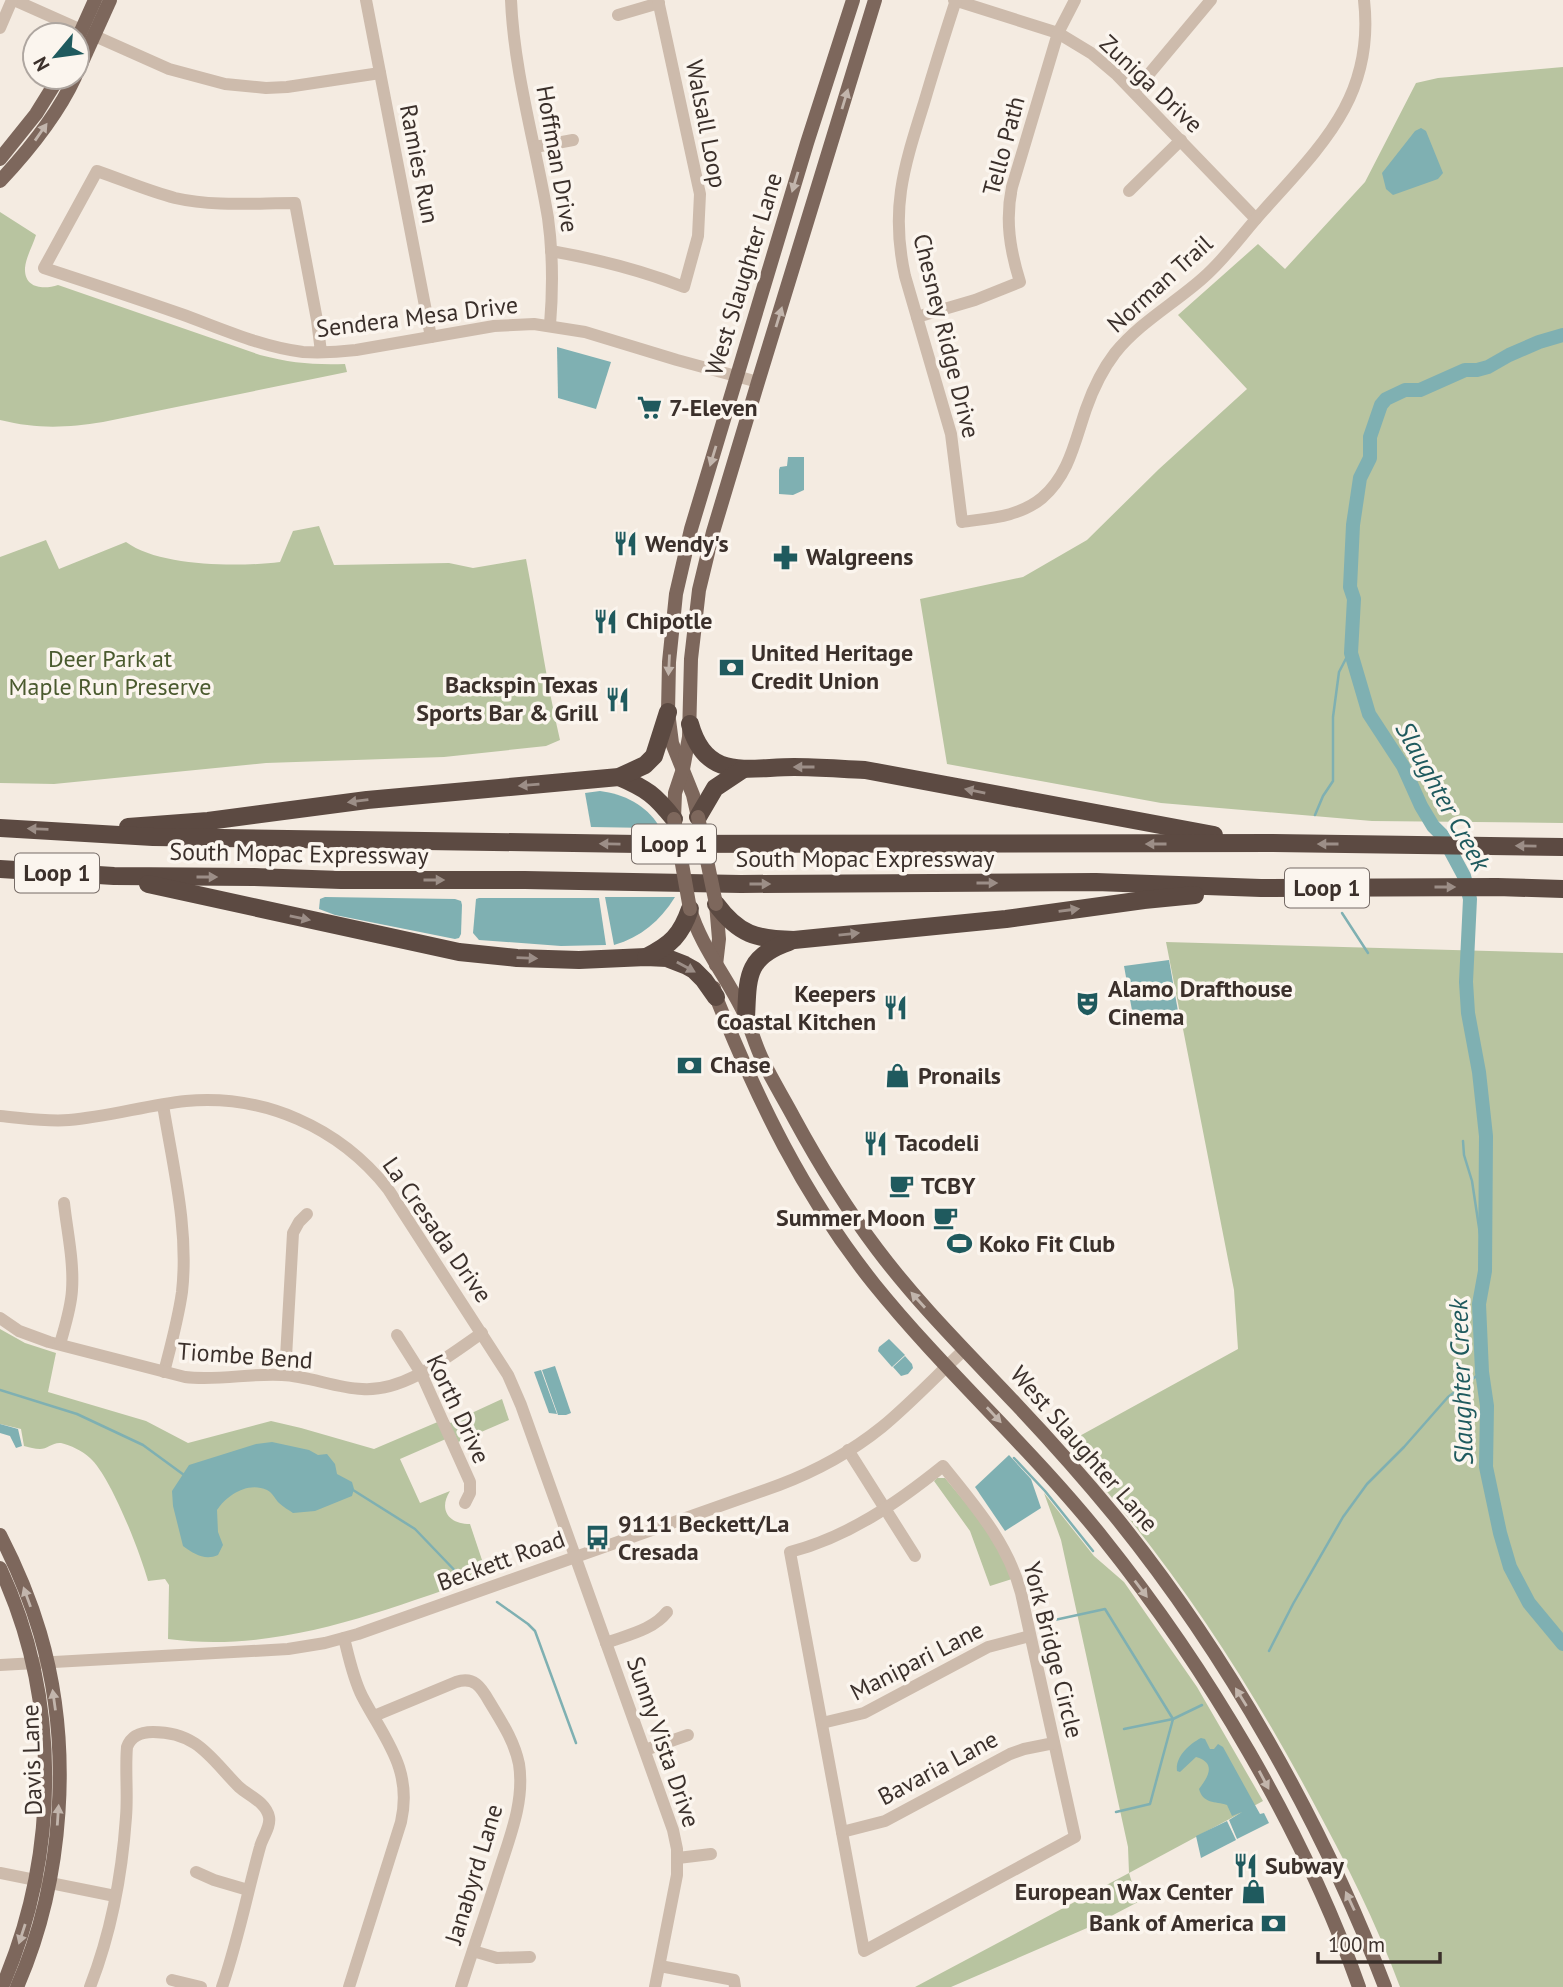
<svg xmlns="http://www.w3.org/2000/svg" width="1563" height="1987" font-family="'PT Sans',sans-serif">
<rect width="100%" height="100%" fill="#f4ebe1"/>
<g fill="#b8c4a0">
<path d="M1563,67V823L1372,821L1161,803L947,764L920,599L1023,577L1087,540L1159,469L1247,389L1178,315L1258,244L1285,269L1365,182L1416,83L1438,78Z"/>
<path d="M0,212L36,235C33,245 26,257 25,268C24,288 43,290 58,285L260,355C291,363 313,365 345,364L347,372L103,422C65,428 37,429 0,420Z"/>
<path d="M319,526L334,565L449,563L473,568L526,559C538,620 546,680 560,740L546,746L444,757L266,763L54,784L0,783V557L46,540L59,569L126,542C160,567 239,567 280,562L293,531Z"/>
<path d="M1166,942L1563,953V1987H1400C1376,1922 1345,1861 1312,1800C1244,1673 1163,1550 1065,1444L1238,1349L1234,1290Z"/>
<path d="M0,1329L25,1343L56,1353L48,1392L146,1421L188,1443L271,1421L301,1428L374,1449L447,1418L450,1423L502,1399L509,1420L458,1442L455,1435L400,1459L420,1503L450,1491C438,1510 449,1524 470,1524L487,1575C385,1610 279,1654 168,1639L169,1585L165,1579L148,1581C140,1552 111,1477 90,1458C83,1451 70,1445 61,1443C53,1442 47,1449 40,1449C35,1449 29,1447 24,1446L21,1429L0,1424Z"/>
<path d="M937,1478H945L985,1526L998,1548L1012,1579L990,1586L970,1531L934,1481Z"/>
<path d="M1044,1493L1094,1556L1124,1582L1197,1687L1263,1801L1129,1873L1138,1902L1094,1925L951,1987H915L1129,1873L1128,1847L1061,1540Z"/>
</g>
<g fill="#7fb0b2">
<path d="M1421,128L1426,131L1443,173L1438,179L1393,195L1386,189L1382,173L1415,131Z"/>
<path d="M557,347L611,362L596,409L558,398Z"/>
<path d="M788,457H804V490L793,495L779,494V470L780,467L787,466Z"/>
<path d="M600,791C624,794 646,805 659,826L651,828L591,827L585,793Z"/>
<path d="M325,897L455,899L461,901L462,905L461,934L459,938L455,939L335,915L319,909L320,899Z"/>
<path d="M605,897H675C660,921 641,937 614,945Z"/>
<path d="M479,898H599L606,945L561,946L479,940L473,933L476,899Z"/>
<path d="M1169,960L1179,1017L1151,1013L1133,1016L1124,966Z"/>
<path d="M889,1339L905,1355L892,1367L878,1351L879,1347Z"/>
<path d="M905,1356L912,1364L913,1368L908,1374L901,1376L893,1367Z"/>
<path d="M555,1366L571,1413L566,1415H558L542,1370Z"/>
<path d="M541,1370L557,1414L549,1413L534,1372Z"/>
<path d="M0,1424L18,1429L22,1446L16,1448L10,1436L0,1433Z"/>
<path d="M272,1442L309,1450L318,1455L327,1454L335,1464L337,1474L352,1482L354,1489L352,1496L315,1511L293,1513C289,1510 283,1507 279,1503C275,1499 273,1493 267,1490C248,1481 227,1495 217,1510L218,1532L223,1545L218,1555C205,1561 194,1554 183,1546L173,1506L172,1491L189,1465L256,1444Z"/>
<path d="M1009,1455L1031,1479L1041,1508L1005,1531L975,1487Z"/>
<path d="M1201,1738L1205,1739L1210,1749H1214L1218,1744L1223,1747L1255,1805L1260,1814L1264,1813L1269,1823L1237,1839L1229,1820L1242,1812L1232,1816L1227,1805C1215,1801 1203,1804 1199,1789C1208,1777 1217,1763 1196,1757L1180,1772L1177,1771C1175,1757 1189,1744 1201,1738Z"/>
<path d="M1227,1821L1236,1840L1201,1858L1196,1836Z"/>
</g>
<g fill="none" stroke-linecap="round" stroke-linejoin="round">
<g stroke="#7fb0b2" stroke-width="2.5">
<path d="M1315,815L1323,796L1333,781V717L1339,672L1352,647"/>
<path d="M1342,913L1368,953"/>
<path d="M1463,1141L1464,1155L1472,1181L1480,1234L1486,1236"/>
<path d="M0,1390L77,1414L143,1445L184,1475"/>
<path d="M1014,1458L1045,1491L1093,1551"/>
<path d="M353,1490L415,1529L462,1578"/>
<path d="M497,1602L528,1624L535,1631L576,1743"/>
<path d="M1050,1621L1105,1609L1173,1719L1150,1804L1116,1812"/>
<path d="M1269,1651L1293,1604L1343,1517L1367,1484L1404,1447L1448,1397L1482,1372"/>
<path d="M1124,1729L1173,1719L1202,1705"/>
</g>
<path stroke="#7fb0b2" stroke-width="14" d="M1563,335L1539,342L1509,355L1488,367L1477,370H1465L1420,390H1405L1386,399L1381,405L1370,437V458L1360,478L1353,525L1350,587L1354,599L1351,653L1369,714L1403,766L1421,806L1433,826L1442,835L1464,876L1470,899L1466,982L1468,1013L1479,1072L1486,1136L1485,1271L1479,1304L1482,1372L1487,1406L1486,1467L1500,1533L1510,1567L1529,1603L1563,1644"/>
<g stroke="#cdbbac" stroke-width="12">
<path d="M14,0L169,69L225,84L266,88L287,87L380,73"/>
<path d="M366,0L431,337"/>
<path d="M511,0C514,73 536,146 548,218C553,254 553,289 550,325"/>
<path d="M954,0L1058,33L1091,53L1117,75L1256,219"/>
<path d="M956,0C945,34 934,69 924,103C904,167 890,208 905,276L951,434L962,522C990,518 1019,517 1042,498C1069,475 1075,441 1086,409C1093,389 1102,370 1115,353C1139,323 1175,303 1203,278C1226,258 1243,233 1263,211C1322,145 1375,96 1364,0"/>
<path d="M618,15L659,3"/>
<path d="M0,28L12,0"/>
<path d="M1134,92L1211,0"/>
<path d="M535,147L573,140"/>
<path d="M1129,191L1181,140"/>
<path d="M551,251C597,259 641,270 684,287L698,236L700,194L658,0"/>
<path d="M917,317L975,300L1020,282C1010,250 1005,220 1012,187L1058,33L1075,0"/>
<path d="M321,352L317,320L295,203C255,203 214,207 175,198C148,191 123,180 97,171L44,268C90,283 135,298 181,314C220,328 261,347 303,352C321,353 339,352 356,350L494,326L534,324L585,332L677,360L758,382"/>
<path d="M163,1105C173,1167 189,1229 182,1292C178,1320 171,1345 164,1372"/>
<path d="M0,1116C23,1118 47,1122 69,1120C108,1117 147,1105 186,1101C264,1094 339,1127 388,1189L508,1375L521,1405L673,1830L677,1849V1875L655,1987"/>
<path d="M0,1318L19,1331L49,1342L185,1377C218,1381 250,1373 282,1375C309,1376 335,1388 362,1389C405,1392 448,1356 482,1333"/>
<path d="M397,1335L421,1373L470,1482V1493L465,1503"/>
<path d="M60,1344C65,1326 71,1308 72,1290C74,1261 67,1231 64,1203"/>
<path d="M285,1375L293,1233L299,1222L307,1214"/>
<path d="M848,1450L915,1556"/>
<path d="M943,1466C975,1506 1008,1543 1021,1593L1075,1837L864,1951L790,1552C848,1537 897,1503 943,1466Z"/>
<path d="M344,1638C349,1658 353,1678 362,1696C385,1740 413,1769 401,1822L349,1987"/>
<path d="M606,1643C627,1635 653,1630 667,1612"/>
<path d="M0,1665L288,1649L325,1643L358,1634L779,1485C816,1471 851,1452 882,1427C911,1403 937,1375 964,1350"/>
<path d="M374,1716L456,1682C474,1676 481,1687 489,1701C501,1721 514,1740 519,1764C525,1802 509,1839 498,1874C486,1912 473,1949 461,1987"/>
<path d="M822,1723L864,1713L988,1647L1030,1636"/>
<path d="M645,1750L688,1735"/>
<path d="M842,1832L885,1821L1010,1754L1024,1749L1054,1743"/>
<path d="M678,1858L711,1854"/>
<path d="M196,1872L214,1880L248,1890"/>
<path d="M0,1873L115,1896"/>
<path d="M473,1951L497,1958L530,1957"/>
<path d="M660,1966L734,1980L735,1987"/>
<path d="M172,1980L201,1987"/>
<path d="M90,1987C111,1933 122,1875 126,1817C128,1794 125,1770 127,1747C131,1736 141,1732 153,1732C198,1732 211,1759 239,1787C249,1796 266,1802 269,1817C271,1827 262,1838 260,1847C247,1894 238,1941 222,1987"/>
</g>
<g stroke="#7d675c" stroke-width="14">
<path d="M77,40L95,0"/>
<path d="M77,73L110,0"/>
<path d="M0,159L36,114L59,77"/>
<path d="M0,181C29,150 57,116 75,77"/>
<path d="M698,817L693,795L672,743L668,712L669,662L676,594L691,529L807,143L853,0"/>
<path d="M674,819L675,793L683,769L689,737L691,659L699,590L713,532L758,382L875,0"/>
<path d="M716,904L719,939L716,965"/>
<path d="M690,909C701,947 727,977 744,1013C751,1028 755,1045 763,1061C772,1080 784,1099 794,1118C819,1164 846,1208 877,1249C919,1305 968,1353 1016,1404C1050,1440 1083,1477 1115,1516C1226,1653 1322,1822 1385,1987"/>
<path d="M714,988L716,997C758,1101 803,1195 874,1284C945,1372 1031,1448 1102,1537C1207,1668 1303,1829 1359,1987"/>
<path d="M0,1535C16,1566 30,1599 40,1633C73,1745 64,1880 17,1987"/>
<path d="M0,1568C61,1699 59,1855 2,1987"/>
</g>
<g stroke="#5c4a42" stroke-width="18">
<path d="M690,724C706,782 747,767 794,767C818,767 841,769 865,770L1214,835"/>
<path d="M619,777C647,789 655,795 674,819"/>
<path d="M698,817L715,788L742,770"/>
<path d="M128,827L208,821L367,800L619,777L645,765L654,756L668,712"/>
<path d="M0,828L153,837L639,844L1273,843L1563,847"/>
<path d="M0,869L114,876L254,877L341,880H525L741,884L1096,882L1261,888L1497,887L1563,889"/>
<path d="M148,884L459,952L517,958L579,960L646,957L667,958L685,965L694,970L704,980L716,997"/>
<path d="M716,904C739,935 756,939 794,940L1006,919L1144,900L1195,895"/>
<path d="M646,957C671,945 681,935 690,909"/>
<path d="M746,1018C748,978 745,957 789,942"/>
</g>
<g stroke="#7d675c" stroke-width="14">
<path d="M698,817L716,904"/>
<path d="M674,819L690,909"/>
</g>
</g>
<defs><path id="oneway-solid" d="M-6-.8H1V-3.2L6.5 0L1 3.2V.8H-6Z" transform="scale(1.75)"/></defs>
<g fill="#c2b5ac">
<use href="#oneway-solid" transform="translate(845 99) rotate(-73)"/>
<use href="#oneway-solid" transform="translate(41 132) rotate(-55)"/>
<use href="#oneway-solid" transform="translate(795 182) rotate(107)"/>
<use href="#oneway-solid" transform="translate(779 317) rotate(-73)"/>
<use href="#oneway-solid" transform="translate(713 456) rotate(107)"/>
<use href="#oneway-solid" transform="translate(669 665) rotate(93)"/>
<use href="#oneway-solid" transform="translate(918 1300) rotate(-132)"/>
<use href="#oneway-solid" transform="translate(994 1415) rotate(47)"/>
<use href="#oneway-solid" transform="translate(1141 1589) rotate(53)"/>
<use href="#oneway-solid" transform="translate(27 1597) rotate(-110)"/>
<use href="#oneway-solid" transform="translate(1241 1697) rotate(-122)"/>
<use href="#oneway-solid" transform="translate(54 1700) rotate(-98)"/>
<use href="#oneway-solid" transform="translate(1264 1780) rotate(62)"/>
<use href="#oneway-solid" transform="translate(58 1815) rotate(-86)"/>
<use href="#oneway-solid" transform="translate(1350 1901) rotate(-115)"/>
<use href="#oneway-solid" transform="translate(22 1934) rotate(108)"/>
</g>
<g fill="#9c8e87">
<use href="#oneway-solid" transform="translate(804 767) rotate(-180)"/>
<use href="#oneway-solid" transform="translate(529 785) rotate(175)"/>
<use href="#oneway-solid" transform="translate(975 791) rotate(-169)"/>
<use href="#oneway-solid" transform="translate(358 801) rotate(173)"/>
<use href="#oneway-solid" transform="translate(38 829) rotate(-178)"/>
<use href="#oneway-solid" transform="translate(610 844) rotate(-179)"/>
<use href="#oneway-solid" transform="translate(1156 844) rotate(180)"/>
<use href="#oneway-solid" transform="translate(1328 844) rotate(-180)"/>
<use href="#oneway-solid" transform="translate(1526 846) rotate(-179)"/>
<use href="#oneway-solid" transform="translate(207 877)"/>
<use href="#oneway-solid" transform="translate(434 880)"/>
<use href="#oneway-solid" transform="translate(987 883)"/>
<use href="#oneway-solid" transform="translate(760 884)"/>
<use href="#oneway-solid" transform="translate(1445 887)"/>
<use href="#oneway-solid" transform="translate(1069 910) rotate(-8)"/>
<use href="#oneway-solid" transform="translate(300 918) rotate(12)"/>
<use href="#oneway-solid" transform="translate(849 934) rotate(-6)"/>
<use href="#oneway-solid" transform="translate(527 958) rotate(2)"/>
<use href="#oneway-solid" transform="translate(686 967) rotate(29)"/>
</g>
<defs>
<symbol id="supermarket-bare" viewBox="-9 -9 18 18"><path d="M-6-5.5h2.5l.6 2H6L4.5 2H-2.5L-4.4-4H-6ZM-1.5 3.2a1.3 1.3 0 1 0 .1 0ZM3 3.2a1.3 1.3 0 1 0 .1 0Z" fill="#1f5a5e" stroke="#fbf5ee" stroke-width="2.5" paint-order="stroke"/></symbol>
<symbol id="restaurant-bare" viewBox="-9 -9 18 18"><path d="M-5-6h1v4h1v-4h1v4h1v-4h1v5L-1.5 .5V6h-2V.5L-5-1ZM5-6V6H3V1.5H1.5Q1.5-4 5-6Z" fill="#1f5a5e" stroke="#fbf5ee" stroke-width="2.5" paint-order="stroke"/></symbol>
<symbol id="pharmacy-bare" viewBox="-9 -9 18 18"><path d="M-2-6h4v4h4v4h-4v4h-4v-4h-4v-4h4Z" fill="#1f5a5e" stroke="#fbf5ee" stroke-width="2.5" paint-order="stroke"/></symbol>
<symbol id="bank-bare" viewBox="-9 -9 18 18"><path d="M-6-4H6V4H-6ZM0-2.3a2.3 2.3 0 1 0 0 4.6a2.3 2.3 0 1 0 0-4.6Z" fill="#1f5a5e" stroke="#fbf5ee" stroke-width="2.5" paint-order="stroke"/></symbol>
<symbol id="theatre-bare" viewBox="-9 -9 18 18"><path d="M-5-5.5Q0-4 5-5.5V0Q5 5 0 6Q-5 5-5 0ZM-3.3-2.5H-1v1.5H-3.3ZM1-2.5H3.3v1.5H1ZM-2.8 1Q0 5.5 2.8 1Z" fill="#1f5a5e" stroke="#fbf5ee" stroke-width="2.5" paint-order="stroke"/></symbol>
<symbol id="shop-bare" viewBox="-9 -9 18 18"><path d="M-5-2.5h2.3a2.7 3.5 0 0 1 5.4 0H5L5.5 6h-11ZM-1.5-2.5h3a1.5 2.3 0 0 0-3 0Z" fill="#1f5a5e" stroke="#fbf5ee" stroke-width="2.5" paint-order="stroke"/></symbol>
<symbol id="cafe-bare" viewBox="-9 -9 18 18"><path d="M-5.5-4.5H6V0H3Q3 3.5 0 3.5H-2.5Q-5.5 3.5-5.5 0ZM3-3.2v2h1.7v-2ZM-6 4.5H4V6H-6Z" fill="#1f5a5e" stroke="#fbf5ee" stroke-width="2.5" paint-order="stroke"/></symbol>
<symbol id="stadium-bare" viewBox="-9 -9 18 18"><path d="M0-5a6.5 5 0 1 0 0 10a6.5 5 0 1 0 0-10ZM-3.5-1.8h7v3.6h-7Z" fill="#1f5a5e" stroke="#fbf5ee" stroke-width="2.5" paint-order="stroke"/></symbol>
<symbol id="bus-bare" viewBox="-9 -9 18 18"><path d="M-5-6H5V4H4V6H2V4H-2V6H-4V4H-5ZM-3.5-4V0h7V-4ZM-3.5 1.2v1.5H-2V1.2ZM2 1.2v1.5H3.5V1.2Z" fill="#1f5a5e" stroke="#fbf5ee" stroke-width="2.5" paint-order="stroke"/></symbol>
</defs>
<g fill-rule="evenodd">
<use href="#supermarket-bare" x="632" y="390" width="35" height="35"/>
<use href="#restaurant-bare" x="608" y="526" width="35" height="35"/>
<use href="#pharmacy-bare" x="768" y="540" width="35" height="35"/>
<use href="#restaurant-bare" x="588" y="604" width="35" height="35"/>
<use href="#bank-bare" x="714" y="650" width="35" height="35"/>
<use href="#restaurant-bare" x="600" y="682" width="35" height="35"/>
<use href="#theatre-bare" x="1070" y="986" width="35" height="35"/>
<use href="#restaurant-bare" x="878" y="990" width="35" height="35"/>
<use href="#bank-bare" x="672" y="1048" width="35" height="35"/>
<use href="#shop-bare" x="880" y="1058" width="35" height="35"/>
<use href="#restaurant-bare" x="858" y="1126" width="35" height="35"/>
<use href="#cafe-bare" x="884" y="1168" width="35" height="35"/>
<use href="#cafe-bare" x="928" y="1200" width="35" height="35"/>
<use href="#stadium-bare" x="942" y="1226" width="35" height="35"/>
<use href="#bus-bare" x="580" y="1520" width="35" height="35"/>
<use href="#restaurant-bare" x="1228" y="1848" width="35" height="35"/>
<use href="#shop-bare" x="1236" y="1874" width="35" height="35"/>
<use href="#bank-bare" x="1256" y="1906" width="35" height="35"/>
</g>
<g text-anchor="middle" stroke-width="7" stroke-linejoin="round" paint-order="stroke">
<g fill="#fbf5ee" stroke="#756b66" stroke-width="2">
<rect x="632" y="824.5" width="84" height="39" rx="5"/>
<rect x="15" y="853.5" width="84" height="39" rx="5"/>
<rect x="1285" y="868.5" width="84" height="39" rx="5"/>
</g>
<g font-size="23" font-weight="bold" fill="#3b302b">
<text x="674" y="852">Loop 1</text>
<text x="57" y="881">Loop 1</text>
<text x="1327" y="896">Loop 1</text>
</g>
<g font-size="24" fill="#3b302b" stroke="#fbf5ee">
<text transform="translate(1151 84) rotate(43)" y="8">Zuniga Drive</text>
<text transform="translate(706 124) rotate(79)" y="8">Walsall Loop</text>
<text transform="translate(1004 146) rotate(-75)" y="8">Tello Path</text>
<text transform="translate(557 159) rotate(80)" y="8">Hoffman Drive</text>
<text transform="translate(419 164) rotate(79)" y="8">Ramies Run</text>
<text transform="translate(744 274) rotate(-73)" y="8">West Slaughter Lane</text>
<text transform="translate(1160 284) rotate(-42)" y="8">Norman Trail</text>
<text transform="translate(417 317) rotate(-7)" y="8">Sendera Mesa Drive</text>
<text transform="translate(946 336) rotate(76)" y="8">Chesney Ridge Drive</text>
<text transform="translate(299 854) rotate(1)" y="8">South Mopac Expressway</text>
<text x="865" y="867">South Mopac Expressway</text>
<text transform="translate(437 1230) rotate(55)" y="8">La Cresada Drive</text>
<text transform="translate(245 1356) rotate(4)" y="8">Tiombe Bend</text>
<text transform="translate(458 1409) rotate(65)" y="8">Korth Drive</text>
<text transform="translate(1084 1449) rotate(49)" y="8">West Slaughter Lane</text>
<text transform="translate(501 1561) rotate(-20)" y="8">Beckett Road</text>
<text transform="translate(1053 1650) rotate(76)" y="8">York Bridge Circle</text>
<text transform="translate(917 1661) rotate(-27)" y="8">Manipari Lane</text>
<text transform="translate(663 1742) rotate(71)" y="8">Sunny Vista Drive</text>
<text transform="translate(32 1760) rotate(-92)" y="8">Davis Lane</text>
<text transform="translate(938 1768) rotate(-28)" y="8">Bavaria Lane</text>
<text transform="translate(474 1874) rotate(-73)" y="8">Janabyrd Lane</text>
</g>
<g font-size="24" font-weight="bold" fill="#3b302b" stroke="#fbf5ee" text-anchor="start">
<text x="669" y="416">7-Eleven</text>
<text x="645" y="552">Wendy's</text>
<text x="806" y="565">Walgreens</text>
<text x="626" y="629">Chipotle</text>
<text x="751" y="661">United Heritage<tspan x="751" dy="28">Credit Union</tspan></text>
<text x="598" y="693" text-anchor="end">Backspin Texas<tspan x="598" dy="28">Sports Bar &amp; Grill</tspan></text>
<text x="1108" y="997">Alamo Drafthouse<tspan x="1108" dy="28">Cinema</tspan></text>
<text x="876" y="1002" text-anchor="end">Keepers<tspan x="876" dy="28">Coastal Kitchen</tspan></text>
<text x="710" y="1073">Chase</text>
<text x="918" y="1084">Pronails</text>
<text x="895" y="1151">Tacodeli</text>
<text x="921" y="1194">TCBY</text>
<text x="925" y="1226" text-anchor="end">Summer Moon</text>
<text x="979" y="1252">Koko Fit Club</text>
<text x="618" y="1532">9111 Beckett/La<tspan x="618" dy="28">Cresada</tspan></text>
<text x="1265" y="1874">Subway</text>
<text x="1233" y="1900" text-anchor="end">European Wax Center</text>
<text x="1254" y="1931" text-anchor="end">Bank of America</text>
</g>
<g font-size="24" fill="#4a5a2e" stroke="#fbf5ee">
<text x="110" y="667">Deer Park at<tspan x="110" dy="28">Maple Run Preserve</tspan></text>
</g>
<g font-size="26" font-style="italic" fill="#1f5a5e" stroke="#fbf5ee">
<text transform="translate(1443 796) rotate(61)" y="9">Slaughter Creek</text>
<text transform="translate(1461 1382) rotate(-92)" y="9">Slaughter Creek</text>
</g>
</g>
<g transform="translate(56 56) rotate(241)"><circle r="33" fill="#fbf5ee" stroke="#aea6a0" stroke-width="2"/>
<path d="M0-5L12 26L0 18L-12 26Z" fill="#1f5a5e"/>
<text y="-10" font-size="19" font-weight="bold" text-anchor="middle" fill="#3b302b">N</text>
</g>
<path d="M1318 1952v10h122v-10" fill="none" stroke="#3b302b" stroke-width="3.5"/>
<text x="1328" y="1952" font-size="21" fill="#3b302b" stroke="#fbf5ee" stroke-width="5" paint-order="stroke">100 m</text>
</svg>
